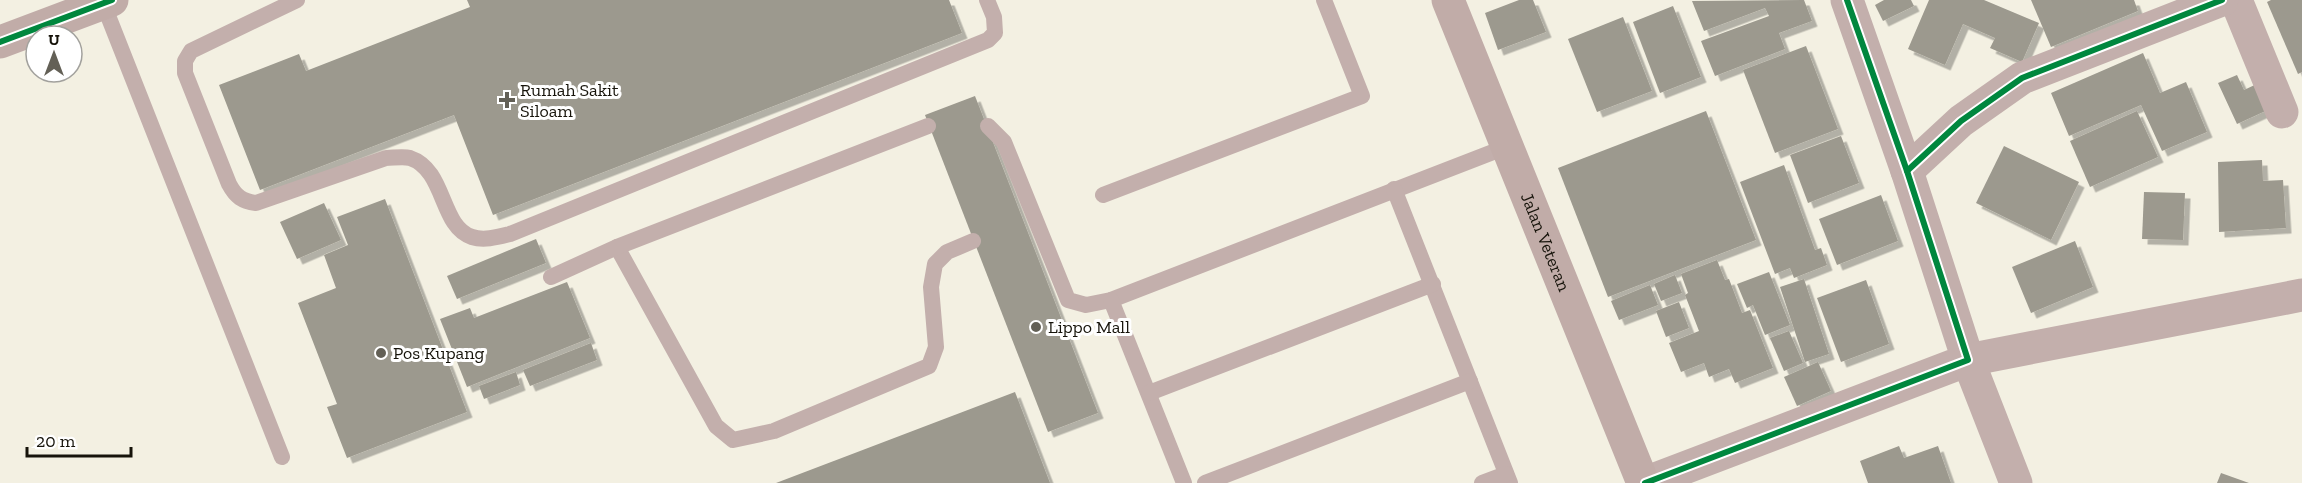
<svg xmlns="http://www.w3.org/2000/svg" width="2302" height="483" font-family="'Zilla Slab',serif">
<defs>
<filter id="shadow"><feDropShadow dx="5.5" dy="5.5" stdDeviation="0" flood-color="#0004"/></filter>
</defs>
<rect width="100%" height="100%" fill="#f3f0e2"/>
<g fill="#9c998e" filter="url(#shadow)">
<path d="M467,0H949L962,33L493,215L454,115L260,190L219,85L299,54L306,71L470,7Z"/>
<path d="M1519,0H1533L1546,32L1498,50L1485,13Z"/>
<path d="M1804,0L1812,21L1779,33L1785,49L1715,76L1701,41L1769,16L1765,8L1704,31L1692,1Z"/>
<path d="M1884,0H1911L1914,6L1883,21L1875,5Z"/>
<path d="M1929,0H1984L2039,23L2022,62L1990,48L1995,38L1963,24L1945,65L1908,49Z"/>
<path d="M2031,0H2134L2138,11L2051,47Z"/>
<path d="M2271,0H2302V72L2298,74L2267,2Z"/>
<path d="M1673,6L1701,77L1660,93L1633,22Z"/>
<path d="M1623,17L1652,91L1597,112L1568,39Z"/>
<path d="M1806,46L1838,129L1775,153L1743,70Z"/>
<path d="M2143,53L2160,93L2186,82L2207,132L2162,151L2141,105L2069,136L2051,93Z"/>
<path d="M2237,75L2244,90L2261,82L2272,108L2237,124L2218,83Z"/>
<path d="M975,96L1098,413L1048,432L925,115Z"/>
<path d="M1706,111L1756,240L1608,297L1558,168Z"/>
<path d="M2137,111L2158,157L2090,187L2070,141Z"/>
<path d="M1841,136L1859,183L1808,203L1790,155Z"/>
<path d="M2004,146L2079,182L2051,240L1976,203Z"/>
<path d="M2262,160L2263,181L2283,180L2286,228L2219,232L2218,162Z"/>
<path d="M1784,165L1815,250L1821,248L1827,265L1794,278L1790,268L1775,274L1740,182Z"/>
<path d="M2144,192L2185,193L2183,240L2142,239Z"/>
<path d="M1881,195L1898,241L1837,265L1819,219Z"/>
<path d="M385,199L467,412L347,458L327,407L337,404L298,303L336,288L324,255L348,245L337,217Z"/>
<path d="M324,203L341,240L297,259L280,222Z"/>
<path d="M536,239L546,263L457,299L447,276Z"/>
<path d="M2075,241L2093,287L2031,313L2012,267Z"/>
<path d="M1717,260L1725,280L1729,279L1742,313L1750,310L1773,368L1735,383L1729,369L1709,377L1704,363L1681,372L1669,343L1699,331L1685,295L1688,293L1681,274Z"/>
<path d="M1769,272L1790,325L1765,335L1753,305L1747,308L1737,284Z"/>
<path d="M1675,275L1682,293L1661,301L1654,284Z"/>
<path d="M1804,279L1829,354L1805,362L1780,287Z"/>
<path d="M1866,280L1889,344L1841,362L1817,298Z"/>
<path d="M567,282L590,338L467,387L440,319L470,308L474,318Z"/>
<path d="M1650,285L1658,305L1619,320L1611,301Z"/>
<path d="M1679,302L1689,328L1666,337L1656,311Z"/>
<path d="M1789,331L1803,363L1784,371L1770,338Z"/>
<path d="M591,343L597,360L530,386L523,370Z"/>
<path d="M1818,362L1831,391L1797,406L1784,377Z"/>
<path d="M516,372L520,385L484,399L479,386Z"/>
<path d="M1015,392L1050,483H776Z"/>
<path d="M1899,446L1904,458L1938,446L1951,483H1868L1860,461Z"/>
<path d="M2221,473L2249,483H2217Z"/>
</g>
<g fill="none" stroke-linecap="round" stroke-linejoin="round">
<g stroke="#c3afac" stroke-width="16">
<path d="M297,0L191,51L185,61V73L229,184C236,197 242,201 256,203L386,158C393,158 403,156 410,158C446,170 440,227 472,237C484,241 498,237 510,234L988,40L995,33L994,17L987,0"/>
<path d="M103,3L282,457"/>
<path d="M988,126L1004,142L1068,300L1086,305L1111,300L1506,147"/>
<path d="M1394,189L1510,483"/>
<path d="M1103,195L1362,96L1324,0"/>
<path d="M617,247L716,426L733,440L774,431L929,366L936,347L931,287L935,264L947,252L973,241"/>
<path d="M551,277L617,247L928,126"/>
<path d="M1111,300L1184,483"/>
<path d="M1149,393L1433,284"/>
<path d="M1205,483L1470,381"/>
<path d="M1482,483L1506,474"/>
</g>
<g stroke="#c3afac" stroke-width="33">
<path d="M2236,0L2282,112"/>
<path d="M1907,171L1961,121L2022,78L2222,0"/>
<path d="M1645,483L1968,360L1907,171L1847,0"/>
<path d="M2016,483L1968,360L2302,295"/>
</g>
<g stroke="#c1aca8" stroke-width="33">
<path id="s1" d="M1448,0L1643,483"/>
<path d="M0,42L112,0"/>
</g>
<defs>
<g id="cycleway">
<path d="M0,42L112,0"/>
<path d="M1907,171L1961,121L2022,78L2222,0"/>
<path d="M1645,483L1968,360L1907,171L1847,0"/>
</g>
</defs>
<use href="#cycleway" stroke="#fff" stroke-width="10"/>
<use href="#cycleway" stroke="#00873e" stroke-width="6"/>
</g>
<g fill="#636056" stroke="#fff" stroke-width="2">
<path d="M504 91h6v6h6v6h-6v6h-6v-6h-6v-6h6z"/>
<circle cx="1036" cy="327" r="6"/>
<circle cx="381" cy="353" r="6"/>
</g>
<g text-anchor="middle" stroke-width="6" stroke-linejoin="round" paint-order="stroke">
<g font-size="18" fill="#16130a" stroke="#fff" text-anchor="start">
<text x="520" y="96">Rumah Sakit<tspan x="520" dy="21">Siloam</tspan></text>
<text x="1048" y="333">Lippo Mall</text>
<text x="393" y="359">Pos Kupang</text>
</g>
<g font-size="18" fill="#16130a" stroke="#fff">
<text dy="6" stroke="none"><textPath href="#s1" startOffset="261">Jalan Veteran</textPath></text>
</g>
</g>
<g transform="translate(54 54)"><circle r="28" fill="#ffffff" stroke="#a2a19d" stroke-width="1.5"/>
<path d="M0-4.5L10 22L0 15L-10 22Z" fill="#636056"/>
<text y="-9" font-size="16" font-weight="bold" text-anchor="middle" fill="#16130a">U</text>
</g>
<path d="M27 447v9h104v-9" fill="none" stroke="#16130a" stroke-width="3"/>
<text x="36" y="447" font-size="18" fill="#16130a" stroke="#ffffff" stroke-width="4.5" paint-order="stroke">20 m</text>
</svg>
